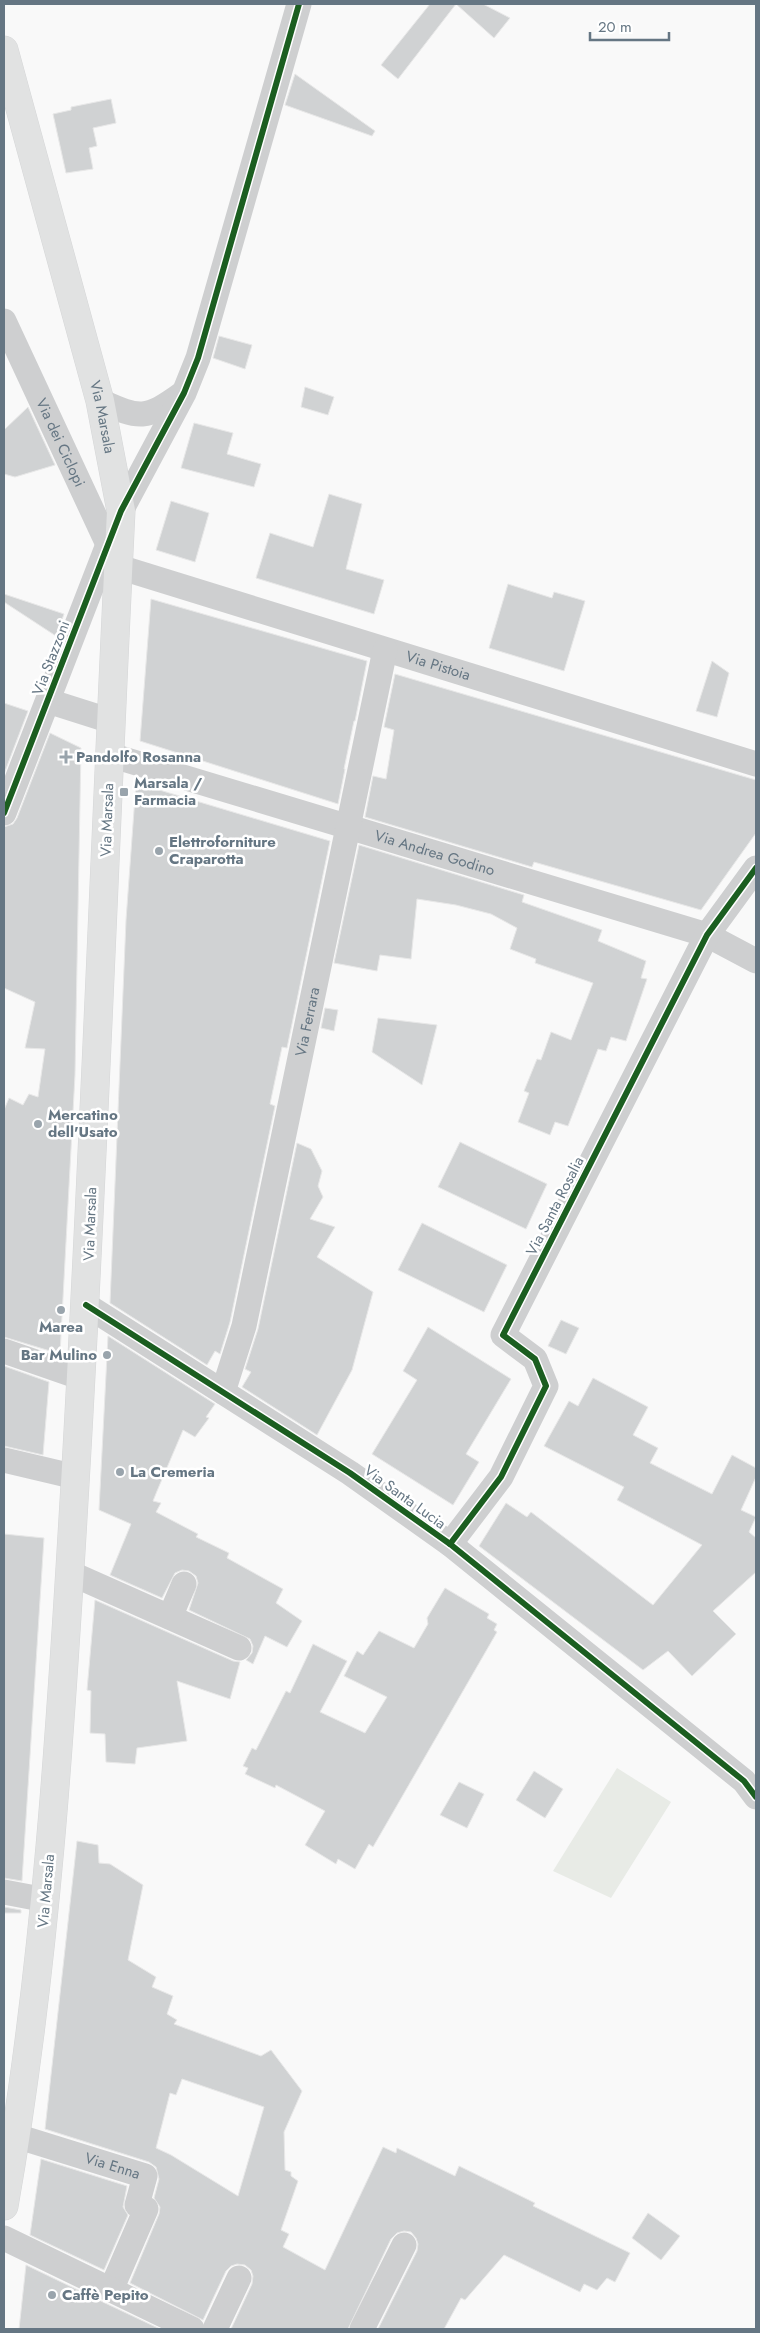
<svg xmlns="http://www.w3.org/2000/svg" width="760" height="2333" font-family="Jost,sans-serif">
<rect width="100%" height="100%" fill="#f9f9f9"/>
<path fill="#e8ebe6" d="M617,1768L671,1802L611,1898L553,1871Z"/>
<g fill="#d0d2d3" stroke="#e8e8e8" fill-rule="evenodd">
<path d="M430,4H456L398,79L381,65Z"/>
<path d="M456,4H483L510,18L494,38Z"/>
<path d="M295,74L375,131L372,136L285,105Z"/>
<path d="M111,99L116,123L93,128L97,146L89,148L93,169L66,173L53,114L71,110V107Z"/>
<path d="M219,336L252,345L245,369L213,358Z"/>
<path d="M305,387L334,397L328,415L301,407Z"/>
<path d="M28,407L55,465L15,477L4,474V430Z"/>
<path d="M194,423L233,433L227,454L261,464L254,487L181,468Z"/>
<path d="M329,494L362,504L346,569L384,580L374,614L256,578L270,533L313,547Z"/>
<path d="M171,501L209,513L195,562L156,550Z"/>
<path d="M508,584L552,598L554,592L585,601L564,671L489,648Z"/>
<path d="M4,594L64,614L56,636L4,602Z"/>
<path d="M151,599L367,661L355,721H354L344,769H345L338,804L140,741Z"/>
<path d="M712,661L729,673L717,717L696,711Z"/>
<path d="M395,674L756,780V833L701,910L534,862L532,867L365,817L373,776L386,779L394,730L384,727Z"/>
<path d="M4,703L28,711L4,774Z"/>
<path d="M50,733L81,748L75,1075L60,1354L4,1337V1110L9,1098L23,1105L29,1094L38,1097L45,1049L25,1048L35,1002L4,988V827L13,824L17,818Z"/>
<path d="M136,783L330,841L287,1048L282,1047L270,1104L275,1106L230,1322L220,1354L215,1351L207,1365L110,1303L126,920Z"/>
<path d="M359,845L524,895L522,902L602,930L598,941L646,961L641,978L647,979L626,1041L611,1037L606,1051L598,1049L568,1126L555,1122L550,1135L518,1122L529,1093L524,1091L537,1059L541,1060L551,1032L571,1040L593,983L535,963L536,959L510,949L517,928L491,914L456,905L417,899L411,959L380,955L377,971L334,963Z"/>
<path d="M325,1008L338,1010L334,1031L321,1028Z"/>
<path d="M378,1018L437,1025L422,1085L372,1052Z"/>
<path d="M460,1142L547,1184L526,1229L438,1187Z"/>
<path d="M297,1143L311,1149L322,1171L318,1186L323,1197L310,1219L335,1227L317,1257L373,1292L352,1370L317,1435L242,1387L251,1372L245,1369L258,1329Z"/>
<path d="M422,1223L507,1265L484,1312L398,1270Z"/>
<path d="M561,1320L579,1328L566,1354L548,1346Z"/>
<path d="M428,1327L511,1379L466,1454L479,1462L453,1505L372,1454L417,1380L403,1371Z"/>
<path d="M108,1336L215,1404L206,1417L209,1418L195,1437L183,1430L157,1491L153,1501L161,1503L156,1512L198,1534L196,1537L229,1553L227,1558L283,1589L276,1603L302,1621L287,1647L265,1636L253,1664L246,1660L252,1653L253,1646L250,1639L189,1610L198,1583L196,1576L189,1571L182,1570L175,1573L162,1598L110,1575L131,1524L99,1510Z"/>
<path d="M4,1366L49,1382L43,1455L4,1446Z"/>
<path d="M593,1378L648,1407L633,1435L658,1448L650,1463L712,1494L732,1455L756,1468V1477L741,1510L756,1517L749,1532L756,1538V1572L713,1611L736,1634L692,1676L668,1651L643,1670L479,1546L506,1503L527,1517L531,1512L653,1605L702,1545L617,1500L624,1487L544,1446L569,1401L578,1406Z"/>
<path d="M4,1534L44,1538L22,1881L4,1878Z"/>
<path d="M445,1588L489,1614L487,1618L497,1624L494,1630L497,1632L373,1847L369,1844L355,1869L338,1859L336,1864L305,1845L325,1811L276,1785L275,1788L245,1774L248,1768L243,1766L252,1748L256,1750L286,1691L290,1693L313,1644L347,1661L320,1712L365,1733L387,1697L344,1676L357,1651L363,1655L379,1631L414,1648L428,1624L427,1618Z"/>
<path d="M95,1600L233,1661L240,1662L230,1699L177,1681L187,1741L137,1748L135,1764L106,1762L105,1734L90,1733L91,1691L87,1690Z"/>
<path d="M534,1771L563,1789L545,1818L516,1800Z"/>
<path d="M459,1782L484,1794L467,1828L440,1815Z"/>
<path d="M77,1841L98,1845L99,1863L110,1864L143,1885L128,1960L156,1977L152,1987L173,1996L167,2014L177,2020L174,2024L261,2056L271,2050L302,2091L284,2132L285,2170L291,2172V2176L298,2181L281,2230L289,2234L283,2247L325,2270L383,2147L396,2153L397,2148L455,2176L459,2166L535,2203L533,2206L630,2253L615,2282L607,2278L597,2290L584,2284L580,2292L504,2255L465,2300L461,2298L444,2329H378L417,2251L418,2244L416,2238L411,2232L404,2231L397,2233L391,2239L348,2329H231L252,2284L253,2276L251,2270L245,2265L237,2264L231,2266L226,2271L203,2320L130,2283L159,2214L160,2207L154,2198L159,2179L156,2167L149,2162L45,2129ZM182,2079L264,2107L238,2196L171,2155L156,2148L170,2093L176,2095Z"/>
<path d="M4,1907L21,1910V1913H4Z"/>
<path d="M41,2159L127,2186L123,2207L128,2215L104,2270L30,2235Z"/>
<path d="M648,2213L680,2236L661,2260L632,2238Z"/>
<path d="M26,2265L105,2303L160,2329H19Z"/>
</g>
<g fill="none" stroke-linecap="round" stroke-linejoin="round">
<defs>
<g id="major">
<path id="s6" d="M4,50L100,401L121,511C105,835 94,1160 75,1484C61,1726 46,1968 4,2206"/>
</g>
</defs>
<use href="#major" stroke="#d5d6d7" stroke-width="29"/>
<g stroke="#cecfd0" stroke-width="25">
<path id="s1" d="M4,321L112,553"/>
<path d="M100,401C140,419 146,420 182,394"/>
<path id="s2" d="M119,567L756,764"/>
<path d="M48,701L111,721"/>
<path id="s3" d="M110,755L707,935L756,961"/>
<path d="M4,813L121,511L184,393L198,358L299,4"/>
<path d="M86,1305L350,1473L450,1544L744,1781L756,1797"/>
<path d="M4,1351L82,1378"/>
<path id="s4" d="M223,1392L244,1326L385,650"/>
<path d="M4,1460L76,1477"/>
<path d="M450,1544L501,1477L546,1386L535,1359L503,1335L707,935L756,868"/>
<path d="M70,1573L239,1648"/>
<path d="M170,1617L184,1584"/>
<path d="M4,1892L46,1900"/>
<path id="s5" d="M16,2136L145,2176L137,2205L146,2209L111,2290"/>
<path d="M4,2238L192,2329"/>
<path d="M215,2329L239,2278"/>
<path d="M362,2329L404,2245"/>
</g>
<use href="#major" stroke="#e1e2e2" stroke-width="28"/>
<defs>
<g id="cycleway">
<path d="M4,813L121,511L184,393L198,358L299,4"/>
<path d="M86,1305L350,1473L450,1544L744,1781L756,1797"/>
<path d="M450,1544L501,1477L546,1386L535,1359L503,1335L707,935L756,868"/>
</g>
</defs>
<use href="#cycleway" stroke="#fff" stroke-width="9"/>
<use href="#cycleway" stroke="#1b5e20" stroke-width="6"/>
</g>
<g fill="#99a4ac" stroke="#fff" stroke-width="2">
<path d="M63.5 749.5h5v5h5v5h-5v5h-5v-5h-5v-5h5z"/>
<rect x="119" y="787" width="10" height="10" rx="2.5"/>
<circle cx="159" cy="851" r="5"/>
<circle cx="38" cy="1124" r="5"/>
<circle cx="61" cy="1310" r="5"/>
<circle cx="107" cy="1355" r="5"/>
<circle cx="120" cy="1472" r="5"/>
<circle cx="52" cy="2295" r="5"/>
</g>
<g text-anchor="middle" stroke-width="5" stroke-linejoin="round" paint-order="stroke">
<g font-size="15" fill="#657683" stroke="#fff">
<text dy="5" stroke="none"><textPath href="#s6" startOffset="380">Via Marsala</textPath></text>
<text dy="5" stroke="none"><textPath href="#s1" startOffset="134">Via dei Ciclopi</textPath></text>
<text transform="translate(51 658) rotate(-69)" y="5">Via Stazzoni</text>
<text dy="5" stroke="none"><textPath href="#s2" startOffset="334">Via Pistoia</textPath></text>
<text transform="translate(107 820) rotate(-88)" y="5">Via Marsala</text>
<text dy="5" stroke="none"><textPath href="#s3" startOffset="339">Via Andrea Godino</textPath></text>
<text dy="5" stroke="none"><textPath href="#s4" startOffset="380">Via Ferrara</textPath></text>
<text transform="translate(555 1206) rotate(-63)" y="5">Via Santa Rosalia</text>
<text transform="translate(90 1224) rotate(-88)" y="5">Via Marsala</text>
<text transform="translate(405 1497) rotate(36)" y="5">Via Santa Lucia</text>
<text transform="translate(46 1891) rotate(-85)" y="5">Via Marsala</text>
<text dy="5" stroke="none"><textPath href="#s5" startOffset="101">Via Enna</textPath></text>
</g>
<g font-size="15" font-weight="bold" fill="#657683" stroke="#fff" text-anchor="start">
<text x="76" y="762">Pandolfo Rosanna</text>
<text x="134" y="788">Marsala /<tspan x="134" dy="17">Farmacia</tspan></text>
<text x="169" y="847">Elettroforniture<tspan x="169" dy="17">Craparotta</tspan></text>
<text x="48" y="1120">Mercatino<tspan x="48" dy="17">dell'Usato</tspan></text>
<text x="61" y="1332" text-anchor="middle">Marea</text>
<text x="97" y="1360" text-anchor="end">Bar Mulino</text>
<text x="130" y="1477">La Cremeria</text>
<text x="62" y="2300">Caffè Pepito</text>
</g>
</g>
<rect width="760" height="2333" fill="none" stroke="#657683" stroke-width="10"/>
<path d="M590 32v8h79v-8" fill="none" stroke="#657683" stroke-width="2.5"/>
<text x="598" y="32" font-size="15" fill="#657683" stroke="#ffffff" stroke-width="4" paint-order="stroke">20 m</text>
</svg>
